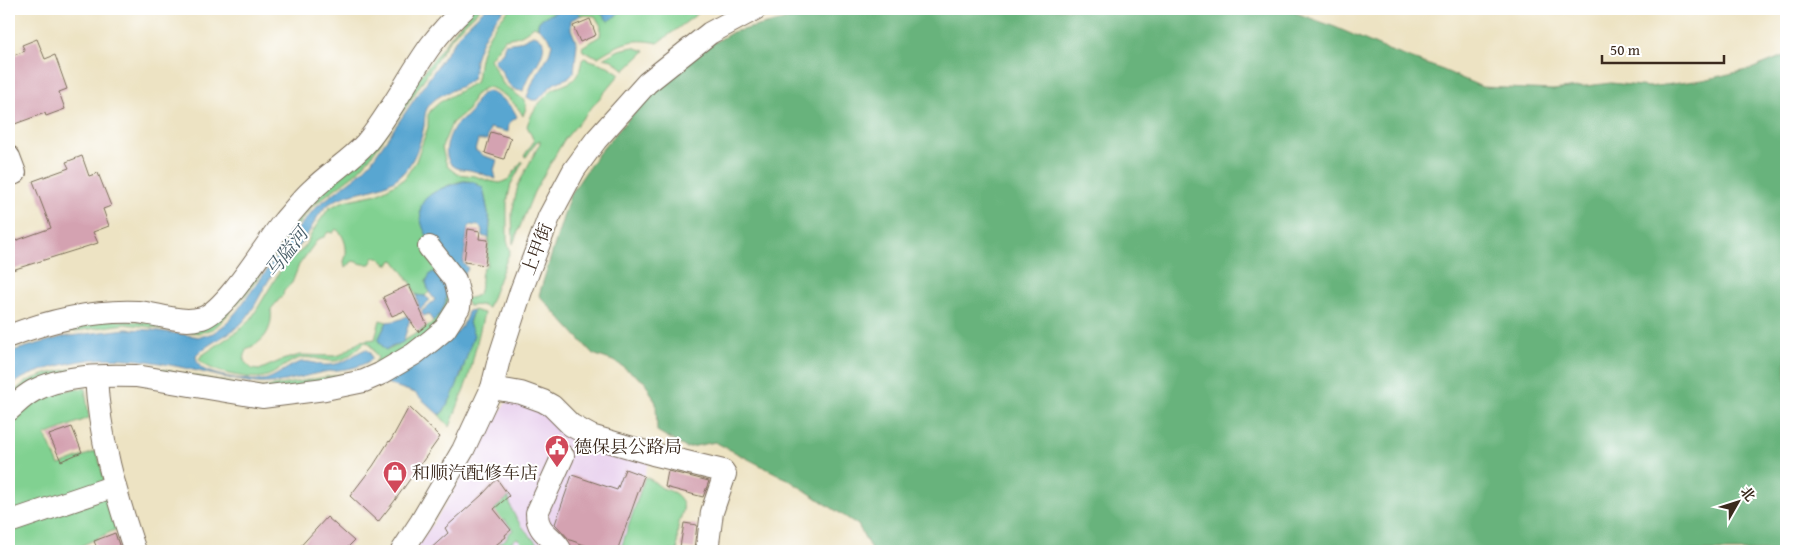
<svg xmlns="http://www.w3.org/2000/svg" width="1795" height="560" font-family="'Gentium Book Plus','Noto Serif SC',serif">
<rect width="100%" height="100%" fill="#fff"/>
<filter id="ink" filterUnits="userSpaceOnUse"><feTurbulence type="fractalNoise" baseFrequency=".02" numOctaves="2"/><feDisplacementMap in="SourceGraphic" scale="10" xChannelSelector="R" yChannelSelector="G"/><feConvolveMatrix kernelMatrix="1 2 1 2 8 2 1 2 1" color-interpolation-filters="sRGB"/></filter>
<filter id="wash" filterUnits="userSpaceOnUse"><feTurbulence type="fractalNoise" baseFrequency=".0096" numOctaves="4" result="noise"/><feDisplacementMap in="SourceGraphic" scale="20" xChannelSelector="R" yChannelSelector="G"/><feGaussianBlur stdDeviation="1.12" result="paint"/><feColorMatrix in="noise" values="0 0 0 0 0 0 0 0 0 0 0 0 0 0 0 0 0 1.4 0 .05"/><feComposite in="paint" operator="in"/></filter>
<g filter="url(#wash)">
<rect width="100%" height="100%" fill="#ede3c3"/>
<path fill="#e9d2ee" d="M516,399L650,458L620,551H414L444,507L504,405L510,400Z"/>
<g fill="#81d191" stroke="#5e7e58" fill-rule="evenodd">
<path d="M472,9H480L459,29L449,41L407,105L369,159L356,173L311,207L245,295L219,324L213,329L199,333L125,324L62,333L31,340L9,348V342L101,319L187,325L257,268L406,95Z"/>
<path d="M510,9H561C553,15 544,14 538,23V28L534,26C522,36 520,36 505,39L490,59L503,84L524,100C528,107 525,110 523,116C517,104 501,90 488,87L483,89L474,96L468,110L452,123L442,147L445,160L448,167L457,174L475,176L489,181L500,183L509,179L522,161L523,162L511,184L507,202V240L510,251L488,308L481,305L469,306L465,299C468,298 474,298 477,295C485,290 476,273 487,265L490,222L483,188C478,184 472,181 465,181C453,181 422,196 421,209C419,229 428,233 435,249L428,244L425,247C433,264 452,276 453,296C455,317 438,329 423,341C386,371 348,379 302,387C289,389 276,392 264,393C245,393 223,386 204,382C142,370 60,356 9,403V395L27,381L46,374L83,366L109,363L142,365L254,388H262L361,371L371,367L378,358L369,343L365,342C357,349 347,360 336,361C325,362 313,356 301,358C287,361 277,374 264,377C250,380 206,372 199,359L201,356L239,330L251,319L283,266L303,249L316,226L329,208L344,201L377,194L404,179L416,161L428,127V115L431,110L440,102L476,82C479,75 478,66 480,59C484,39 496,23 510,9ZM336,229C345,235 349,251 344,261L345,268L353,261L363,264H370L374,257H378L386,264H390L391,261L394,260L406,276L407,280L410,281L416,295L425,296L429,292L426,282L430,274L433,272C439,276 442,281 444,288C453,311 429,326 412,336C404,340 397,346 388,350L384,348L378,340L387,322L380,320L375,339L361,341L340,355L334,356L300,355L282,360L259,370L252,369L244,361L246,349C265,342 273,329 271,309L283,295L284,290L292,283L299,265L318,239L324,237L328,232L333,233Z"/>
<path d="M574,9H597L608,21L616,16L623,9H704L658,43C632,37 619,44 598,57L583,51L582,47L600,36L601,26L595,16L581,15Z"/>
<path d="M633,47L645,51L625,70L612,60L604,58L619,50Z"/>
<path d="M584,58L608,66L620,74L564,140L534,192L513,244L512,213L518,185L540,143V141H537L526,157L524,156L534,141L527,126C532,110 539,103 551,91C554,88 558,87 561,86C576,81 579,75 582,60Z"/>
<path d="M473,310L484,313L469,376L450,427L438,414H441L444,411L462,374L469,346L472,341L469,323Z"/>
<path d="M85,388L89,418L45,435L59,465L97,451L105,484L9,516V480L12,478L9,471V420L19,411L54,392Z"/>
<path d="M645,477C652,479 656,484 662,488C667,490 672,491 676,494C690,506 680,514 678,527C677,535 677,544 678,551H620Z"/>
<path d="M106,496L121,527L81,546L83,551H9V527Z"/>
<path d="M509,497C510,518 531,536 544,551H530L517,538L500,551L496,547L508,537L507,535L513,530L505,520L497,526L482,520Z"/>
</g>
<path fill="#68b37b" stroke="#526e4c" d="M830,9H1285L1335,27L1388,50L1443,70L1482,87L1553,90L1611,83L1649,87L1703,80L1751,69L1786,55V551H872L858,525L789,480L715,442L686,448L657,431L656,403L645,382L616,362L593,354L539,295L570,195L598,154L631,116L671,76L700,51L733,32Z"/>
<g fill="#58a6d1" stroke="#4a6878">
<path d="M485,9H505C492,21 479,42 475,60C474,66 475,73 472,79C459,91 437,92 428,107C424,113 425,119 424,126C421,141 414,163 402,174C381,194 352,188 329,204C317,213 312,229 303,241C295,254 281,262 272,275C263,288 257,304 247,317C234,335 210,340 196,356C197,362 198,365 203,369C214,376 255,383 267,379C279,375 289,365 301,362C311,360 319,366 328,365C347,364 351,355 366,349L370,352L372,359C358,370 340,369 324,372C302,376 280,385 257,383C234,381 212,374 189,369C140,358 103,353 54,367C37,372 22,376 9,387V352L62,337L126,329L152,330L194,336L200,337L213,333L226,324L237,311L294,233L317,206L357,176L371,162L461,32Z"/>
<path d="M561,9H574L581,15L571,20V29L577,44L574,72L570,77L555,83L548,89L538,100H532L527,97L535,77L549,55L552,44L549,37L538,28V23C544,14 553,15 561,9Z"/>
<path d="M597,9H623L616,16L608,21Z"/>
<path d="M533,35L537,36L543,41C547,58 527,74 523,91C512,91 507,83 503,74C501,69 496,65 494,60L503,52L505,44L519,42Z"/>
<path d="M489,91C500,97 513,105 517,117L509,123L508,132L490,128L487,140H478L475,150L484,156L497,160L494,170L496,179C487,176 479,172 470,170C465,169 460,170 455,167C440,158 448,137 455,126C459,120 466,119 470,113C475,105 477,93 489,91Z"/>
<path d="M464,181L473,182L483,188L490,222L489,238L482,236V229L479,226L471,225L468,228L463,263L468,268L467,271L460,279C450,266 432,247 425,232C421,226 418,209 423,202C431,190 451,185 464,181Z"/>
<path d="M433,272C452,285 449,308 433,321L428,314L424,316L421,312L435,300L429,292L426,282L430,274Z"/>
<path d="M416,295L425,296L430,300L410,319L403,342L385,350L378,340L387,322C401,321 408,316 419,307Z"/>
<path d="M473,310L469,323L474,335C466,357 456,397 441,414H438L415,393L386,383L383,386V382L449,339C458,332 466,323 468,311Z"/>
</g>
<g id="blocks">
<g fill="#d4a2b1">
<path d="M590,19L596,35L580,42L573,26Z"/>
<path d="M37,39L45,59L55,55L67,89L59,92L65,109L46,116L45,113L12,125L9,116V57L25,51L22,45Z"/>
<path d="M491,132L511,138L504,159L485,153Z"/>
<path d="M82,156L89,176L98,173L111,206L103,209L109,226L93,232L98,243L9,271V243L51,228L33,181L69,168L66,162Z"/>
<path d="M468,229L480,231L479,239L488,240L485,265L464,262Z"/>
<path d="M409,285L427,325L418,332L404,311L392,316L383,297Z"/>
<path d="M409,407L440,437L393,503L378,522L350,496L373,466L389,441L390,442Z"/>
<path d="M72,427L82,452L61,461L49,435Z"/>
<path d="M625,469L644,476L617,551H602L570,540L555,524L572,475L617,490Z"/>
<path d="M668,471L709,481L703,497L665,487Z"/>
<path d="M497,479L509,496L494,509L511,530L505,535L506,537L488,551H428L448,533L445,528L482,495Z"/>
<path d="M327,517L354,541L344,551H296Z"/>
<path d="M684,523L697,525L694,549L680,547Z"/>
<path d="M115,533L121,551H98L94,541Z"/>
</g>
</g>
</g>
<g filter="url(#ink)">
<use href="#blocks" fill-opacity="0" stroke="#796b58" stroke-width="1"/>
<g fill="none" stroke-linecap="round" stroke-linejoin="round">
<defs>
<g id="minor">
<path d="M9,157L15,173L9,175"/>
<path d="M9,336C51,320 93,310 138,312C158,314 182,324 202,318C227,310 266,243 284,221C293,211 302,199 312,190C329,173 350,161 366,143C391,113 408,77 431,45C441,32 452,20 464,9"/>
<path d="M96,377C99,437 116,495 135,551"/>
<path d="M492,388L521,393L543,401L552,406L571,425L591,436L653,454L723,471L725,474L712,512L707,551"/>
<path d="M9,410C17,403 24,396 33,391C63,375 103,375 136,376L262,397L325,389L364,381L380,374L414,354L432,340L445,329L459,307L460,299L455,280L429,247"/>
<path d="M9,522L115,486"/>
<path d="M402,551L421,522L463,450L492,388L499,359L521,291L549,217L574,170L596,140L647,83L710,33L755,9"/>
<path d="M561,551C553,535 537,534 537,513L563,456"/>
</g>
</defs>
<use href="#minor" stroke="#796b58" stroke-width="24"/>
<use href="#minor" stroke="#fff" stroke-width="22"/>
</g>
</g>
<defs>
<symbol id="civic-pin" viewBox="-11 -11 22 30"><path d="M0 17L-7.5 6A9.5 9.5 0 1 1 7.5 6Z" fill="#d1495b" stroke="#fff"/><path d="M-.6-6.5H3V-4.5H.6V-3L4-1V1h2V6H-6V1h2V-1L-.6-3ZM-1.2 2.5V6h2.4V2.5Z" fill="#fff"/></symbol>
<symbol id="shop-pin" viewBox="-11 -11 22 30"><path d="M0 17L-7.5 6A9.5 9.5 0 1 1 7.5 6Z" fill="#d1495b" stroke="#fff"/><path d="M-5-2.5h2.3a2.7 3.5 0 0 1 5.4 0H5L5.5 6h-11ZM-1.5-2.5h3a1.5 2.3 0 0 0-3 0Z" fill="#fff"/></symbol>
</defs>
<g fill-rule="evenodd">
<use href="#civic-pin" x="543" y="433" width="28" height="38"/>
<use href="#shop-pin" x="381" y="459" width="28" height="38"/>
</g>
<g text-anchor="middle" stroke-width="4" stroke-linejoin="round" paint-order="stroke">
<g font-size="18" fill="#3b2a1e" stroke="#fff">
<text transform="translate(537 249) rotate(-69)" y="6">上甲街</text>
</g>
<g font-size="18" fill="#3b2a1e" stroke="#fff" text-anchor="start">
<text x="574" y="453">德保县公路局</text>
<text x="412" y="479">和顺汽配修车店</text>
</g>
<g font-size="19" font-style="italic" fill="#475c66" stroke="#fff">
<text transform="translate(286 252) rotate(-52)" y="7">马隘河</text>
</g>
</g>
<rect width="1795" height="560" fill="none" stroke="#fff" stroke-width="30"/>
<g transform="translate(1738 502) rotate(51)" stroke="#ffffff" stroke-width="4" paint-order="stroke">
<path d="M0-4L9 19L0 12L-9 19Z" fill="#3b2a1e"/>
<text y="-8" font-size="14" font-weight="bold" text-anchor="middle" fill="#3b2a1e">北</text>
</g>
<path d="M1602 55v8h122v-8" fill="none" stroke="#3b2a1e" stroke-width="2.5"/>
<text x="1610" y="55" font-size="15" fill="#3b2a1e" stroke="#ffffff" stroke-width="4" paint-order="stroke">50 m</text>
</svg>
